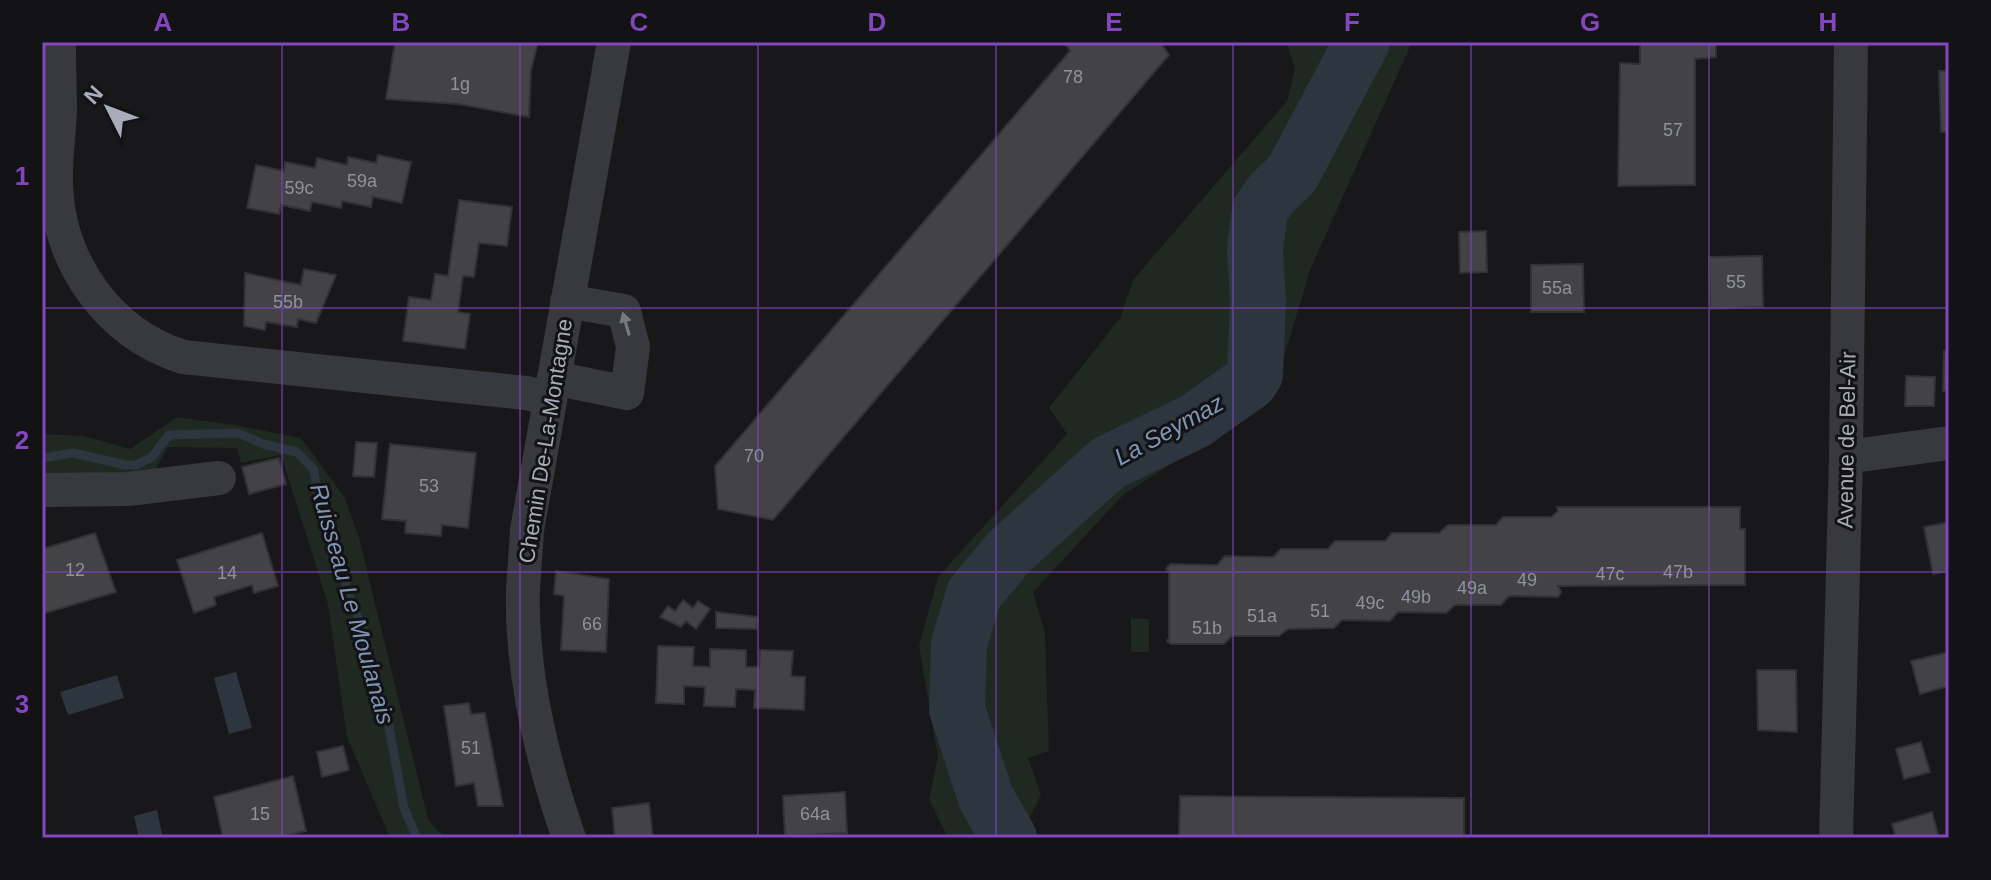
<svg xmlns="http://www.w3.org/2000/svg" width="1991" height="880" font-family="Helvetica,sans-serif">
<rect width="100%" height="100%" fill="#18171a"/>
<g fill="#1f2821">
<path d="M1286,42H1412L1310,270L1279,374L1228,428L1124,494L1033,592L1045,633L1049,751L1028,758L1041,795L1027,823L1031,838H948L929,799L938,757L919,646L938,577L1067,434L1049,408L1120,318L1133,280L1287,101L1295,68Z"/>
<path d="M177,417L235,425L301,438L345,498L359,538L428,819L438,831L449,838H390L347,737L328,604L281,455L241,463L237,448L168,447L151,477L42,479V434L84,436L130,449Z"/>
<path d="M1131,618L1149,619V652H1131Z"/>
</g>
<g fill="#2d353e">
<path d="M236,672L252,728L229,734L214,678Z"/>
<path d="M117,675L124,698L68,715L60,692Z"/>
<path d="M157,810L163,838H139L134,816Z"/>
</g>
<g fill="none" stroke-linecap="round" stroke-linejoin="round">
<path stroke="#2d353e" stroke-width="9" d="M42,458L73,453L126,465H136L152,457L169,435L238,433L263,444L297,452L314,470L318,499L330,537L342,564L347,592L363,629L368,668L385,706L404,808L417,838"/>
<path stroke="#2d353e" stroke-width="56" d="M1009,838L986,798L957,709L959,644L974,594L1010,551L1108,463L1195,421L1250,382L1255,374L1258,300L1255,249L1260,210L1271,194L1292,174L1362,42"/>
</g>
<g fill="#424247" stroke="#323136" stroke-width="2">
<path d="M395,42H538L531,70L529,117L458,104L386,99Z"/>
<path d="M1064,42H1160L1169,55L773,520L718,509L715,466L1070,51Z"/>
<path d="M1640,42H1716V57L1695,59V185L1618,186L1620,63L1640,64Z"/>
<path d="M1939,71H1949V132H1941Z"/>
<path d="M378,155L411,162L402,203L373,197L371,207L342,201L341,208L312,202L310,211L281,205L279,214L247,208L256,165L284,171L285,162L315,168L317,158L347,165L348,157L376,163Z"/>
<path d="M459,200L512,207L507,246L479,243L474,277L463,276L458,312L470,314L465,349L403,341L409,297L431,300L435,274L448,276Z"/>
<path d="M1486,231L1487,272L1460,273L1459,232Z"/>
<path d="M1762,256L1763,307L1710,309L1709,257Z"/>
<path d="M1583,264L1584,312H1531V265Z"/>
<path d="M304,269L336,275L316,323L298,319L297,327L266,322L265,330L244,326L245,273L301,285Z"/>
<path d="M1944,351H1949V391H1943Z"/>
<path d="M1906,376L1935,377L1934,406H1905Z"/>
<path d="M356,442L377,443L374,477L353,476Z"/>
<path d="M390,444L476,453L468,528L442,525L441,536L405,533L406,521L382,519Z"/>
<path d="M279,458L286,484L249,494L242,467Z"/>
<path d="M1557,507H1740V529H1745V585L1558,586L1561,592L1558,597L1509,596L1501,605H1455L1446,613L1398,612L1390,621L1342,620L1334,628L1288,629L1279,636H1232L1224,644H1171L1167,641L1169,638V572L1166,569L1170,564L1217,565L1225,556L1273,557L1281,549H1328L1335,541H1385L1392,533H1439L1448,525H1496L1503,517H1551L1558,511Z"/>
<path d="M1949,522V571L1933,574L1924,527Z"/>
<path d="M95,533L116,592L42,614V549Z"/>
<path d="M262,533L278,586L254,593L252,585L214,597L216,605L194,613L177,560Z"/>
<path d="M556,571L609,579L606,652L561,650L564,596L554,594Z"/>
<path d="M683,600L693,608L698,601L710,609L696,629L686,621L681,627L660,617L668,606L675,611Z"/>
<path d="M716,612L758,617L757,629L716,628Z"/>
<path d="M658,646L694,647L693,666L710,667V649L746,650V667H759L760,650L793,651L791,676L805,677L804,710L754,708L755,690L736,689L735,707L704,706L705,687L684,686V704L656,703Z"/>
<path d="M1949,652V686L1920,694L1911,661Z"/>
<path d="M1757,670H1796L1797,732L1758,730Z"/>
<path d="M469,703L471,714L485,713L503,806H478L474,783L456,786L444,706Z"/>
<path d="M1921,742L1930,772L1904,779L1896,749Z"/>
<path d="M343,746L349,770L322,777L317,752Z"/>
<path d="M293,776L306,831L275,838H223L214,797Z"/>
<path d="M845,792L847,833L785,836L783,796Z"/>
<path d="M1180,796L1464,798V838H1179Z"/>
<path d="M649,803L653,838H615L612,808Z"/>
<path d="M1932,812L1939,838H1896L1892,824Z"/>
</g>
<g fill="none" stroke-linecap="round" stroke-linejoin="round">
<g stroke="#38393f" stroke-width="34">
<path d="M42,44L59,49C59,69 60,90 60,110C59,135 55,160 56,185C59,263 108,333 183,357L526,393L550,398"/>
<path d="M554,378L627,393L633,347L624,311L567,301"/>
<path d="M1846,457L1949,443"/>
<path d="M42,490L128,489L219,478"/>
<path d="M569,838C542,760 521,675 523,591C524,571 526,550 527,530L614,42"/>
<path d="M1836,838L1846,457L1851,42"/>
</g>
</g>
<defs><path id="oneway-solid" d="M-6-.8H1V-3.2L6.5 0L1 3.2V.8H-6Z" transform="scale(2)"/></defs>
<use fill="#767983" href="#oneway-solid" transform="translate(626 324) rotate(-106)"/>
<path fill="none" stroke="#8446be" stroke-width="2" stroke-opacity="0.55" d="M282,42V838M520,42V838M758,42V838M996,42V838M1233,42V838M1471,42V838M1709,42V838M42,308H1949M42,572H1949"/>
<g text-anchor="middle" stroke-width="6" stroke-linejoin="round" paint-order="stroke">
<g font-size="18" fill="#8f929d">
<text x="1073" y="83">78</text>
<text x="460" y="90">1g</text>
<text x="1673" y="136">57</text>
<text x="362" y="187">59a</text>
<text x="299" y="194">59c</text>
<text x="1736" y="288">55</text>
<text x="1557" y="294">55a</text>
<text x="288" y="308">55b</text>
<text x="754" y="462">70</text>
<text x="429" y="492">53</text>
<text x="75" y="576">12</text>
<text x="1678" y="578">47b</text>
<text x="227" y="579">14</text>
<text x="1610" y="580">47c</text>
<text x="1527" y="586">49</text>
<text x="1472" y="594">49a</text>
<text x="1416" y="603">49b</text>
<text x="1370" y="609">49c</text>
<text x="1320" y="617">51</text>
<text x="1262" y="622">51a</text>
<text x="592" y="630">66</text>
<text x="1207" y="634">51b</text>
<text x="471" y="754">51</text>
<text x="260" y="820">15</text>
<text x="815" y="820">64a</text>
</g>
<g font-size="22" fill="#a9adba" stroke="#131215">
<text transform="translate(1846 440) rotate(-89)" y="8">Avenue de Bel-Air</text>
<text transform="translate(545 441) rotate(-81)" y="8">Chemin De-La-Montagne</text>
</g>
<g font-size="24" font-style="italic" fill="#7f97b6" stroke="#131215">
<text transform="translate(1169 430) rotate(-29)" y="8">La Seymaz</text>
<text transform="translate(352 604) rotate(74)" y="8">Ruisseau Le Moulanais</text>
</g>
</g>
<rect width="1991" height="880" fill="none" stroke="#131215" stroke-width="88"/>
<g transform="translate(108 108) rotate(312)" stroke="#131215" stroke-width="6" paint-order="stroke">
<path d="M0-6L14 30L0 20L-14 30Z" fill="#a9adba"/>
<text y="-12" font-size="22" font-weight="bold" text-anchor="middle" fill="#a9adba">N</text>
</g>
<rect x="44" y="44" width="1903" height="792" fill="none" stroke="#8446be" stroke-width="3"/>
<g font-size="26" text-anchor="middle" font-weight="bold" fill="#8446be">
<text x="163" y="31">A</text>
<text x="401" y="31">B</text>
<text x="639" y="31">C</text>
<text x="877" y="31">D</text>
<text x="1114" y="31">E</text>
<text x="1352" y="31">F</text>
<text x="1590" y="31">G</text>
<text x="1828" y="31">H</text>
<text x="22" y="185">1</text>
<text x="22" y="449">2</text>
<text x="22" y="713">3</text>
</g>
</svg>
